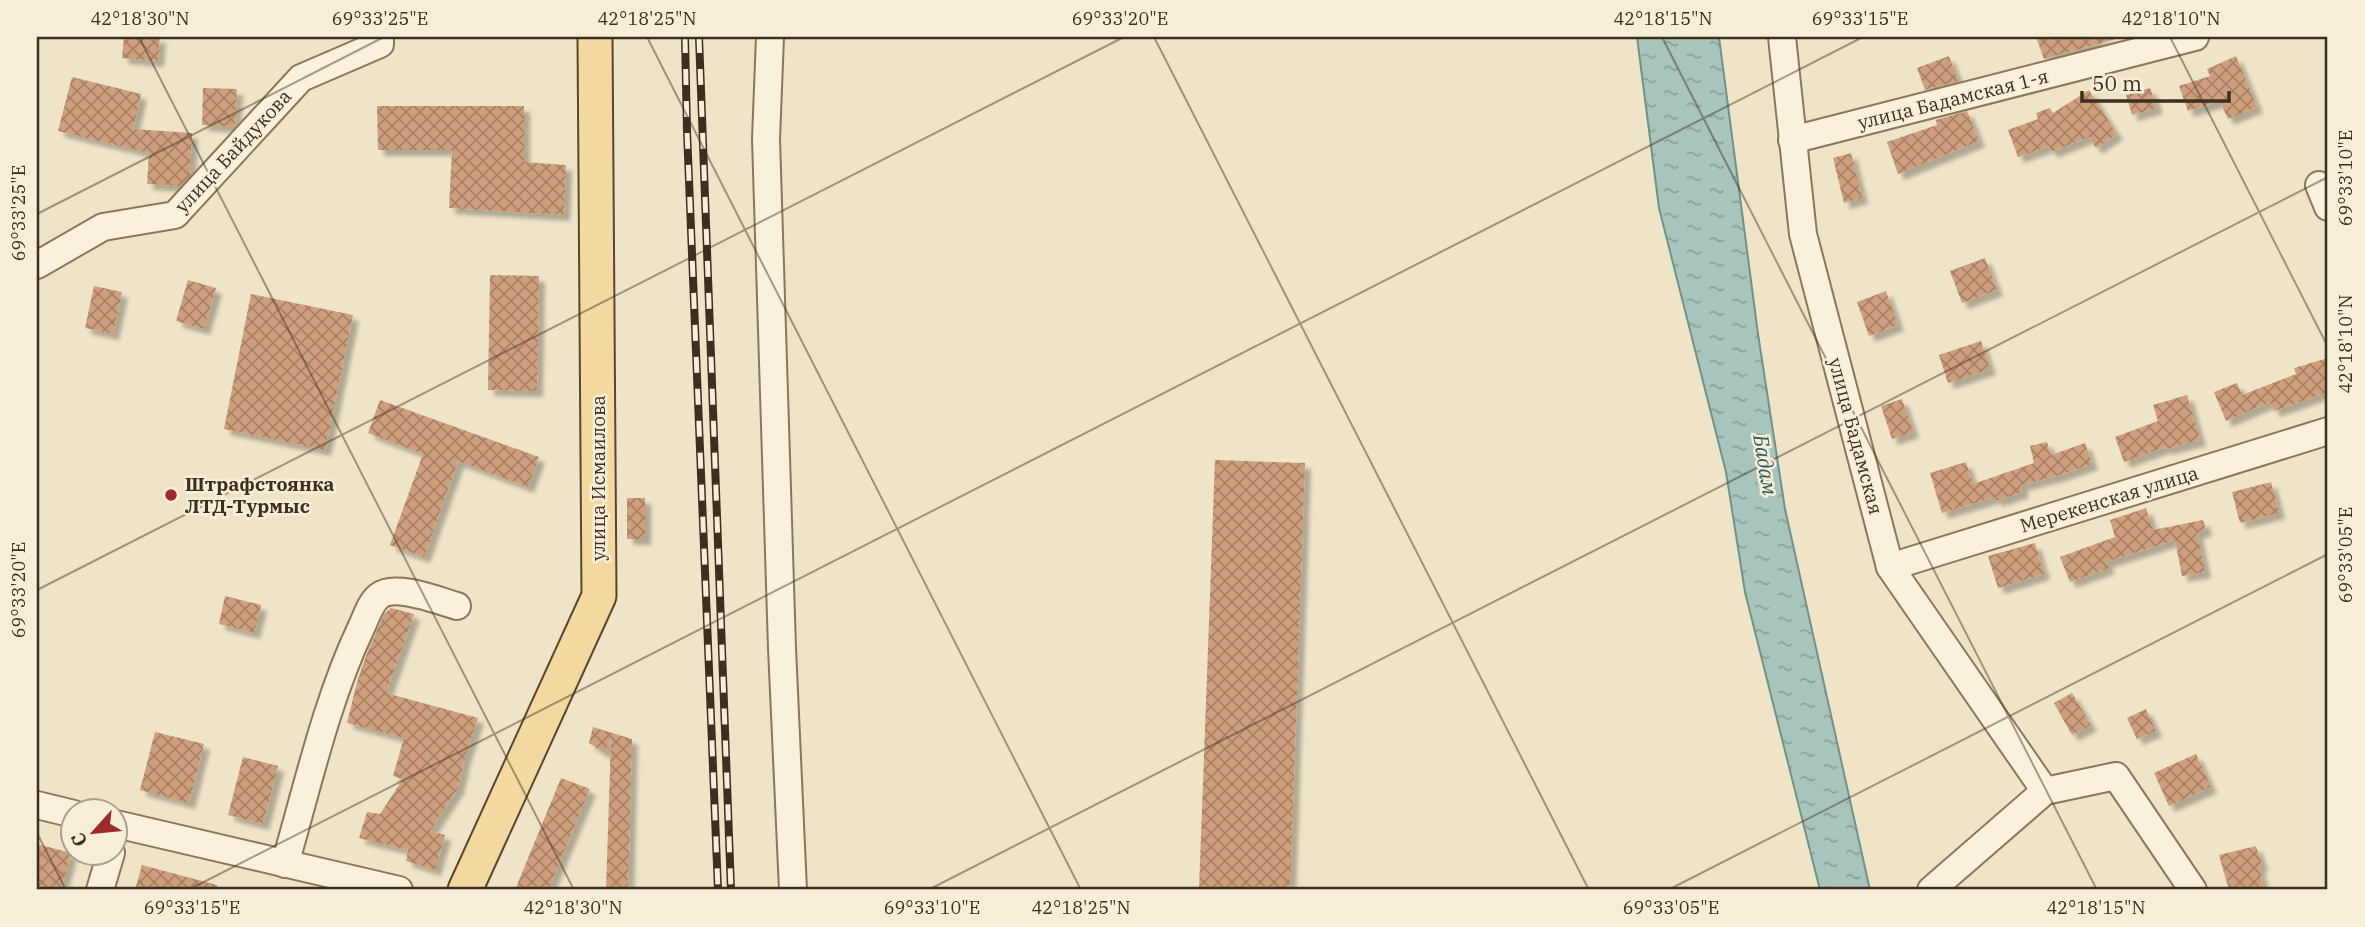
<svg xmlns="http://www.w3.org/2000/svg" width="2365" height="927" font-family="'IBM Plex Serif',serif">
<defs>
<pattern id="water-ripples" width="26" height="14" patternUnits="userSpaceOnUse" patternTransform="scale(1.75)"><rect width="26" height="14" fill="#a9c4bc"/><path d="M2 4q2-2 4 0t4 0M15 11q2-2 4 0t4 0" fill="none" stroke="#8ba098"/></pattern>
<pattern id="building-cross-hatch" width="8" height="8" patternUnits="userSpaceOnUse" patternTransform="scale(1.75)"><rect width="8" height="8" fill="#cf9f7d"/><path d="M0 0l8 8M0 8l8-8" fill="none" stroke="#a98266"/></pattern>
<filter id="shadow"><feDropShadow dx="6" dy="6" stdDeviation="2" flood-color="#0004"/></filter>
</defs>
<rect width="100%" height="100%" fill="#f0e4c8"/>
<path fill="url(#water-ripples)" stroke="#6f938a" stroke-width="2" d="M1637,37H1719L1758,334L1785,509L1870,890H1820L1745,592L1726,472L1659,208Z"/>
<g fill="url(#building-cross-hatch)" filter="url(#shadow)">
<path d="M124,37H160L158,61L122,58Z"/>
<path d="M2036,37H2116V39L2044,59Z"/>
<path d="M1949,56L1958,81L1925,90L1917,68Z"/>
<path d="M2236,56L2257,107L2228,119L2220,101L2188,111L2179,86L2210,76L2207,69Z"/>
<path d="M72,77L141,94L133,129L192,133L190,176L180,186L147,184L149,153L58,131Z"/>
<path d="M203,88L237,89L235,127L202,125Z"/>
<path d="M2150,88L2157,108L2132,115L2126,95Z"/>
<path d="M2089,90L2117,134L2096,148L2089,137L2051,152L2049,146L2018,157L2008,130L2038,119L2036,113L2050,108L2053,113Z"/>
<path d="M377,106H524V162L566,165L564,215L449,208L452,150H378Z"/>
<path d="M1967,111L1979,141L1898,174L1887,142L1937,125L1936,120Z"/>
<path d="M1851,153L1862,198L1844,203L1833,158Z"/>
<path d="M1985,258L1997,290L1962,303L1950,271Z"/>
<path d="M490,275L539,276L537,391L488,390Z"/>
<path d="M188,280L216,288L204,329L176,321Z"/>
<path d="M94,286L122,292L113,334L85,328Z"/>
<path d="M1886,291L1898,325L1869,336L1857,302Z"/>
<path d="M251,294L353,315L325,450L224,429Z"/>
<path d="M1981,341L1990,369L1948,383L1939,355Z"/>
<path d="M2328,358V392L2274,411L2270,402L2226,421L2214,392L2237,383L2242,395L2296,374L2294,368Z"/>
<path d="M2187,395L2200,440L2166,449L2165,447L2124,462L2115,437L2158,421L2153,405Z"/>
<path d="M1902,399L1913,432L1892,439L1881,406Z"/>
<path d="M380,400L539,457L528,487L458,461L424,557L390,545L423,454L368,433Z"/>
<path d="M2047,442L2051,455L2085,443L2092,464L2060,475L2021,485L2023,492L1996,501L1995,497L1942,513L1930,473L1966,462L1973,484L2034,463L2030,446Z"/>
<path d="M1215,460L1305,463L1290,890H1199Z"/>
<path d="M2271,482L2279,513L2240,523L2232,492Z"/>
<rect x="627" y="498" width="18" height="41"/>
<path d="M2146,508L2153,530L2203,520L2206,530L2197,533L2205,572L2182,576L2175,540L2106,562L2109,568L2070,582L2060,557L2115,537L2110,520Z"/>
<path d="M2035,543L2044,574L1998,588L1988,556Z"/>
<path d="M225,596L261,605L254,633L219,624Z"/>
<path d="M391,608L414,614L386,693L478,718L465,757L458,788L430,831L445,835L435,870L406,861L408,850L359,838L367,812L380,814L403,779L393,776L404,738L347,723L357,682L367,653L384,614Z"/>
<path d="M2072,693L2091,725L2072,735L2054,703Z"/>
<path d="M2146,709L2156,731L2137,739L2127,718Z"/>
<path d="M593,727L632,739L628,890H606L611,738L605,753L589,743Z"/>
<path d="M155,732L204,744L189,803L140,790Z"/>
<path d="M2196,754L2211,787L2169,806L2154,773Z"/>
<path d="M243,757L278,766L263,824L228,815Z"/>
<path d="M561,778L590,789L548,890H515Z"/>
<path d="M37,844L71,853L61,890L37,886Z"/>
<path d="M2256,846L2262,865L2259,866L2264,890H2229L2219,855Z"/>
<path d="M142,865L217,885V890H135Z"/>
</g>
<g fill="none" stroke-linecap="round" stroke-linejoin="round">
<defs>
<g id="minor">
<path d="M770,37L766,139L782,648L793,890"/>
<path d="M1782,37L1803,234L1890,567L2045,791"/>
<path d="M1792,140L2195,37"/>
<path d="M2319,185L2328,207"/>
<path d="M37,265L103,227L175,215L301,78L380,44V37"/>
<path d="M1890,567L2328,431"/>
<path d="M37,805L74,814"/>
<path d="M116,824L399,890"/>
<path d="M285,864C308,785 326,702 361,628C366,618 370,603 379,596C395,583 439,601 457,606"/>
<path d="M100,890L111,853"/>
<path d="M1931,890L2045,791L2116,776L2193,890"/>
</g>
<path id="major" d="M465,890L599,596L595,37"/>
</defs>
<use href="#minor" stroke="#8d765c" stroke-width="30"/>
<use href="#major" stroke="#5b4430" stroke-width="37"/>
<use href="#minor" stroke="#faf1dc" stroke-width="26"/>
<use href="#major" stroke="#f3d9a0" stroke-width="33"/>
<defs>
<g id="rail">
<path d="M685,37L687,131L718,890"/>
<path d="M699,37L731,890"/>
</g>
</defs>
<use href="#rail" stroke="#3d2e20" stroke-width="8"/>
<use href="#rail" stroke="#f7eed8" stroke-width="5" stroke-dasharray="16" stroke-linecap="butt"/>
</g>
<path fill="none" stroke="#3d2e20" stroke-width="2" stroke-opacity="0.45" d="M139,37L574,890M647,37L1081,890M1154,37L1589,890M1662,37L2097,890M2170,37L2328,347M37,214L384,37M37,590L1124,37M37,833L66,890M188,890L1863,37M928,890L2328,177M1668,890L2328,554"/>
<circle fill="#9e2a2b" stroke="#f7eed8" stroke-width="2.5" cx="171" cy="495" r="7"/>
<g text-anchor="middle" stroke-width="5" stroke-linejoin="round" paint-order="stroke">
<g font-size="19" fill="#3d2e20" stroke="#f7eed8">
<text transform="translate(1953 99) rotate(-14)" y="7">улица Бадамская 1-я</text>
<text transform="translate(233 151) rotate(-47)" y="7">улица Байдукова</text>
<text transform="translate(1856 436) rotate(75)" y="7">улица Бадамская</text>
<text transform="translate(598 478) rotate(-90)" y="7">улица Исмаилова</text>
<text transform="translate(2109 499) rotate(-17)" y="7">Мерекенская улица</text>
</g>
<g font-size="19" font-weight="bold" fill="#3d2e20" stroke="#f7eed8" text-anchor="start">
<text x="185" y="491">Штрафстоянка<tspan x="185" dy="22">ЛТД-Турмыс</tspan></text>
</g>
<g font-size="21" font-style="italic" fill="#2f5d5a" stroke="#f7eed8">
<text transform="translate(1765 465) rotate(81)" y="7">Бадам</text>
</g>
</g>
<rect width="2365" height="927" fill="none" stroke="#f7eed8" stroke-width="77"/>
<g transform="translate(94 832) rotate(243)"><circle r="33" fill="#f7eed8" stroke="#ada18e" stroke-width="2"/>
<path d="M0-5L12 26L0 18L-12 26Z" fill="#9e2a2b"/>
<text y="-10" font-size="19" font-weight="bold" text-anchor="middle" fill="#3d2e20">С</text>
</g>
<path d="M2082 91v10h147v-10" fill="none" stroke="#3d2e20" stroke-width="3.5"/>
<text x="2092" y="91" font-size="21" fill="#3d2e20" stroke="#f7eed8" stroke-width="5" paint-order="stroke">50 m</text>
<rect x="38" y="38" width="2288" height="850" fill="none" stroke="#3d2e20" stroke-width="2.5"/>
<g font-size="18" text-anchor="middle" fill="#3d2e20">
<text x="140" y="25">42°18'30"N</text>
<text x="380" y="25">69°33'25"E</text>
<text x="647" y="25">42°18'25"N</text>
<text x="1120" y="25">69°33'20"E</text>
<text x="1663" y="25">42°18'15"N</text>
<text x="1860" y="25">69°33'15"E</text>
<text x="2171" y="25">42°18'10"N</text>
<text transform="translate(2346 178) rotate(-90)" y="6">69°33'10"E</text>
<text transform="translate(19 213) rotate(-90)" y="6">69°33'25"E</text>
<text transform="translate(2346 344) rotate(-90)" y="6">42°18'10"N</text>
<text transform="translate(2346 555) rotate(-90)" y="6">69°33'05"E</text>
<text transform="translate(19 590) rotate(-90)" y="6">69°33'20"E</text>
<text x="192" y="914">69°33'15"E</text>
<text x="573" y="914">42°18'30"N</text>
<text x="932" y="914">69°33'10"E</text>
<text x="1081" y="914">42°18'25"N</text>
<text x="1671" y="914">69°33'05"E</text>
<text x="2096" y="914">42°18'15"N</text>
</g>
</svg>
